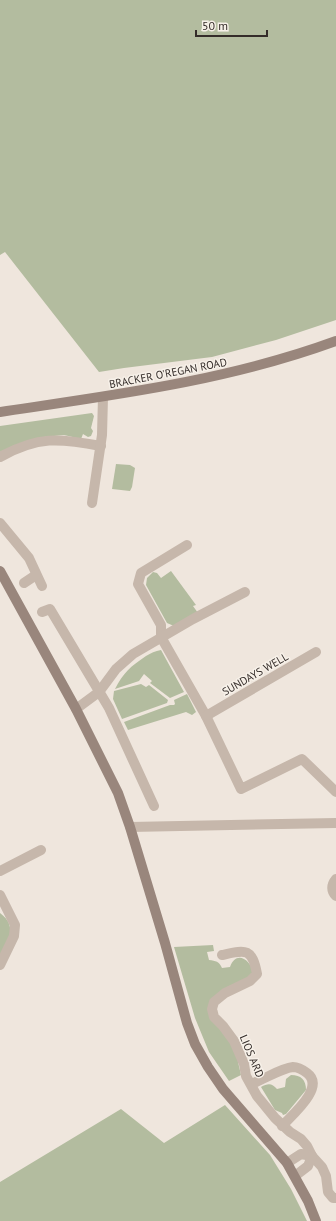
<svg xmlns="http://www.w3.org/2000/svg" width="336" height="1221" font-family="'PT Sans',sans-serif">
<rect width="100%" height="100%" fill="#efe6dd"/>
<g fill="#b3bc9f">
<path d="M0,0H336V320L276,340L212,357L124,368L99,372L5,252L0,255Z"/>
<path d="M92,413L94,416L91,428L93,431L91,436L88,437L83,434L81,439L64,435L44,437L0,452V426Z"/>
<path d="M116,464L130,465L135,468L132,487L130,491L112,489Z"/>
<path d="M171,571L196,605L193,606L198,613L174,626L167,623L146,585L147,578L153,572L157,573L161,578Z"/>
<path d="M161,650L184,692L170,698L150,683L152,681L144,674L139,681L115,689C123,673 131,666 146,656C151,653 155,651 161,650Z"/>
<path d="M141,684L146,687L149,685L168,700L167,703L122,719L113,699L114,691Z"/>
<path d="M187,694L196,712L192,715L186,712L128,730L124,722L170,705H174L175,704L174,700Z"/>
<path d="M0,913C19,927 7,942 0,959Z"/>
<path d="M213,945L214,951L207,952L209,960C216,961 219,961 222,968L230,967C236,950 250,959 254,973L210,1007L236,1053L241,1075L229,1081L209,1052L195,1018L174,947Z"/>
<path d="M291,1075C301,1075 306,1080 306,1090L286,1114L283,1115L282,1113L275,1110L261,1087C268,1083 272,1083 277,1089L285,1087L286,1079Z"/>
<path d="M225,1105L270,1155L291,1189L307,1221H0V1182L121,1109L164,1143Z"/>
</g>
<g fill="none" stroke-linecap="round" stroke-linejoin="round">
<g stroke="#c6b7ab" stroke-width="10">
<path d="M0,457C38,436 59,438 101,446"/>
<path d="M92,503L102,435L103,397"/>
<path d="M0,523L29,558L42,586"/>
<path d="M187,545L141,573L138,584L161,625V637L206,716L241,789L302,759L336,792"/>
<path d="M24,583L36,575"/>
<path d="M42,612L50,609L109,708L154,806"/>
<path d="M76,709L99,692L116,669L133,654L193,619L245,592"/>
<path d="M206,716L316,652"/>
<path d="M130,827L336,823"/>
<path d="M0,871L41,850"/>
<path d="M336,879C331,885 331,891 336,896"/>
<path d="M0,895L15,925L14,936L0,965"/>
<path d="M222,955C245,950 252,947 257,974L250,981L225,993L214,1002L212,1009L214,1017L223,1026L234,1041L244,1064L246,1076L257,1096L275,1118L290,1132L301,1139L307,1146L312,1156L322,1167L326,1176L328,1192L333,1198H336"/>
<path d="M256,1082C266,1078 282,1068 293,1067C298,1067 303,1070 307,1073C326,1087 292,1115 282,1126"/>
<path d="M287,1163L301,1154L312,1156"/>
<path d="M295,1176L308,1166L312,1156"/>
</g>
<g stroke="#99867c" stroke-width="10">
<path d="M0,412C114,395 227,381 336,341"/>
<path d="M0,571L76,709L118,793L130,827L165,943L187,1023L195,1044L208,1067L223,1089L287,1163L308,1201L316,1221"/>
</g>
</g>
<g text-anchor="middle" stroke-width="3" stroke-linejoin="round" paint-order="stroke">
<g font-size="11" fill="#342c29" stroke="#f7f1e9">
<text transform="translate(168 373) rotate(-11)" y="4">BRACKER O'REGAN ROAD</text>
<text transform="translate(255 674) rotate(-30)" y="4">SUNDAYS WELL</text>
<text transform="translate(252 1056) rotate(67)" y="4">LIOS ARD</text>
</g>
</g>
<path d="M196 30v6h71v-6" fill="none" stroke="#342c29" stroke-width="2"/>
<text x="202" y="30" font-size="12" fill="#342c29" stroke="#f7f1e9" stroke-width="3" paint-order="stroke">50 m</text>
</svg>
